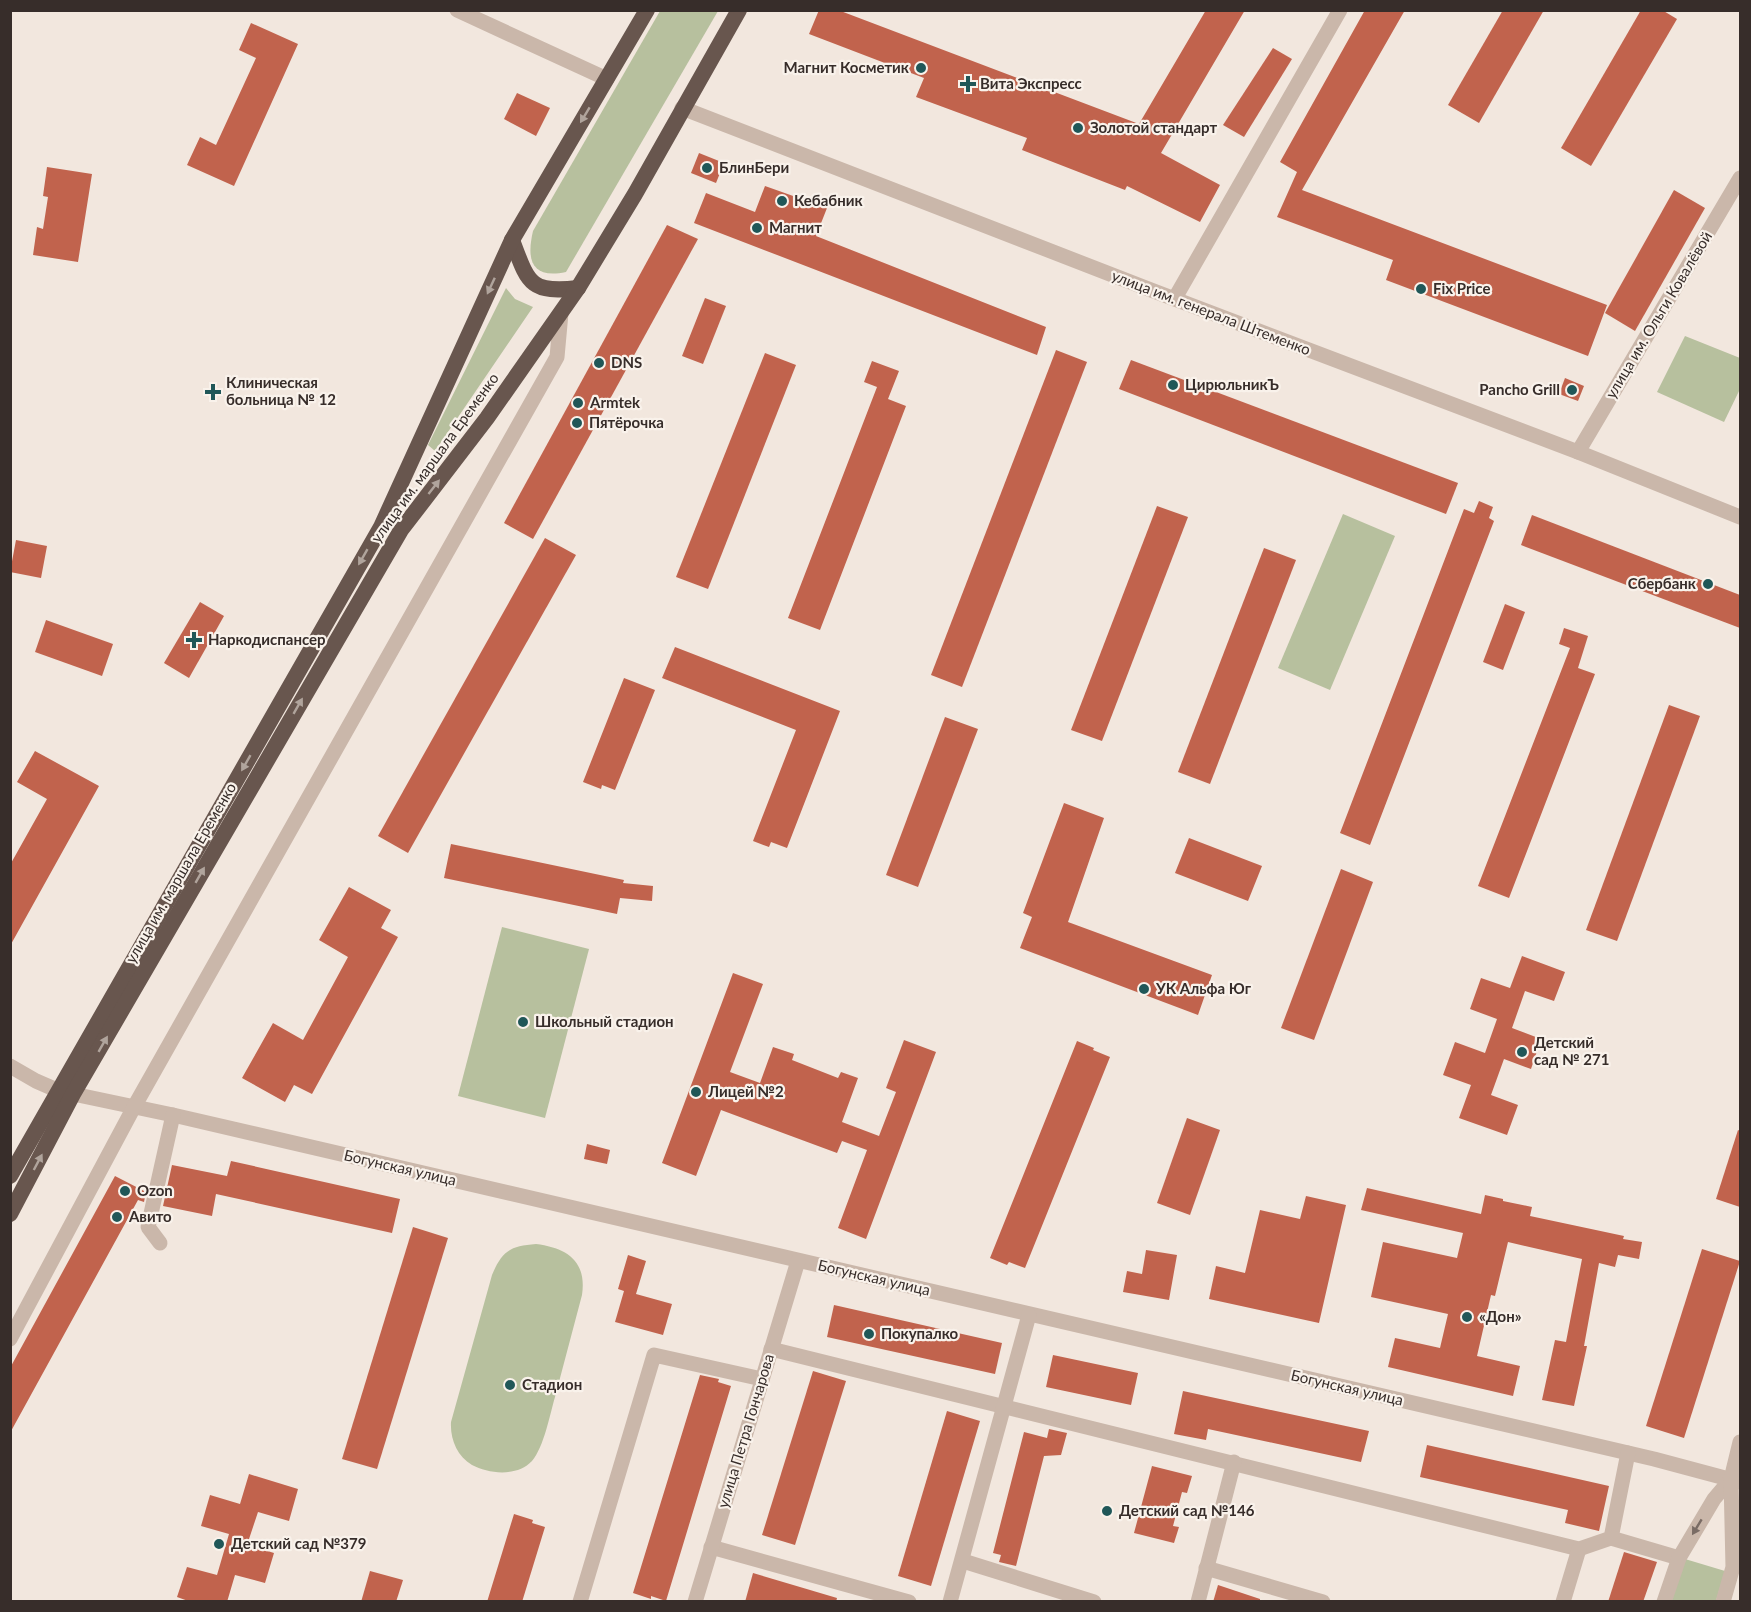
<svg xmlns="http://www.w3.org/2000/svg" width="1751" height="1612" font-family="Lato,sans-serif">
<rect width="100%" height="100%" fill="#f2e7de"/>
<g fill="#b7c09e">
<path d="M660,11H718L566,272C532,279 526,261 533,231Z"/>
<path d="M506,288L515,299L533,307L435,451L428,445Z"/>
<path d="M1685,336L1740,358V389L1724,422L1657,392Z"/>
<path d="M1343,514L1395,536L1330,690L1278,668Z"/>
<path d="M502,927L589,949L545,1118L458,1096Z"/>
<path d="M536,1244C567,1248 587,1261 582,1295C573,1329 564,1363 555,1397C550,1414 544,1447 532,1461C517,1477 489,1474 472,1465C457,1456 450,1439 451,1422L492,1275C502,1251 510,1246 536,1244Z"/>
<path d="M1685,1559L1725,1571L1716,1601L1671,1602Z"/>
</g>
<g fill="#c1634d">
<path d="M819,10H838L1139,124L1206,10H1245L1161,153L1220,185L1200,222L1127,186L1125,190L1022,150L1027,138L916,97L924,78L809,34Z"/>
<path d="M1365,10H1405L1302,190L1607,305L1588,356L1386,280L1393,260L1277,217L1297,172L1280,162Z"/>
<path d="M1503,10H1544L1479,123L1448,105Z"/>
<path d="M1641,10H1662L1677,19L1591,166L1561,148Z"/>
<path d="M251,23L298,44L234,186L187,165L200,137L216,145L256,58L239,50Z"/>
<path d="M1273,48L1292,59L1244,137L1223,125Z"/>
<path d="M517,93L550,108L536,136L504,119Z"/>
<path d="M699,153L724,163L716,183L691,173Z"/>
<path d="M47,167L92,174L78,262L33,255L37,227L43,229L48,197L43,196Z"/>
<path d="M765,186L827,208L816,236L1046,327L1037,355L694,223L706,193L755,212Z"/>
<path d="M1674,190L1705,208L1635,331L1605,313Z"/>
<path d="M667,225L698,239L533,539L504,523Z"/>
<path d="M705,298L726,306L703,364L682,356Z"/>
<path d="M1056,350L1087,362L962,687L931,675Z"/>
<path d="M765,353L796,365L708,589L676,577Z"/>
<path d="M1131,360L1458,483L1446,514L1119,389Z"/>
<path d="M872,361L899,371L888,399L906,406L820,630L788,618L877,387L864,382Z"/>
<path d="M1565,378L1584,386L1578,401L1559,394Z"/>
<path d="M1479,501L1493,507L1489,518L1494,521L1370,845L1340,833L1464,509L1474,513Z"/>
<path d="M1157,506L1188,517L1102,741L1071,730Z"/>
<path d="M1532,515L1740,595V628L1521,545Z"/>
<path d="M545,538L576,555L408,853L378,836Z"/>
<path d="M16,540L47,546L41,578L10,572Z"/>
<path d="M1264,548L1296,560L1210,784L1178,772Z"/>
<path d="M200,602L224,616L189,678L164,663Z"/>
<path d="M1505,604L1525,612L1503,670L1483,662Z"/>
<path d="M46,620L113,644L102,676L35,652Z"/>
<path d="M1564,628L1588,636L1578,668L1595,674L1509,898L1478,886L1570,648L1559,644Z"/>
<path d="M675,647L840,711L787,848L771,842L769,847L753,841L796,730L662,678Z"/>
<path d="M624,678L655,690L615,790L602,785L601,789L583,782Z"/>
<path d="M1669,705L1700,716L1617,941L1586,930Z"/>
<path d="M945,717L978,729L918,887L886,875Z"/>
<path d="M35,751L99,786L10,946V865L47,799L17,782Z"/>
<path d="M1064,803L1104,818L1068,922L1212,975L1198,1015L1020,948L1032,917L1023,913Z"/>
<path d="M1189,838L1262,866L1248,901L1175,873Z"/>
<path d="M451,844L624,880L623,883L653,886L652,901L620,898L617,914L444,878Z"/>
<path d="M1341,869L1373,882L1314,1040L1281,1028Z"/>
<path d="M349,887L391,910L381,928L398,937L312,1094L294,1085L285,1102L242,1078L273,1023L303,1040L348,957L319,940Z"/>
<path d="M1522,956L1565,972L1554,1001L1525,991L1512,1028L1541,1039L1531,1069L1504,1059L1491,1095L1518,1105L1507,1135L1459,1118L1471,1085L1443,1075L1455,1042L1485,1053L1497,1019L1470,1009L1481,978L1510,988Z"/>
<path d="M733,973L763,984L730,1072L760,1083L773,1047L794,1054L792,1060L838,1078L841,1072L858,1078L842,1122L879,1136L896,1092L886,1088L904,1040L936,1052L866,1239L838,1228L867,1150L842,1141L837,1153L721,1110L696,1176L662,1163Z"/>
<path d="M1077,1041L1094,1048L1093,1050L1110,1057L1025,1268L1009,1262L1007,1265L990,1258Z"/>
<path d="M1187,1118L1220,1130L1190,1215L1157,1203Z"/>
<path d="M1738,1130L1740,1131V1207L1716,1199Z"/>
<path d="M587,1144L610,1150L607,1164L584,1159Z"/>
<path d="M231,1161L400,1199L392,1233L216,1194L212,1216L163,1206L172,1165L227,1176Z"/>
<path d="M115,1176L146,1192L144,1202L138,1200L10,1433V1368Z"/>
<path d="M1367,1188L1481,1214L1485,1195L1503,1199V1201L1532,1207L1530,1216L1624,1236L1623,1239L1642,1242L1639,1259L1618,1255L1615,1267L1599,1263L1584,1346H1587L1574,1406L1542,1400L1555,1340L1566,1342L1582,1259L1508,1242L1495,1296L1491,1295L1477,1356L1520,1366L1513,1396L1388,1367L1395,1338L1440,1348L1448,1314L1371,1297L1383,1242L1457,1258L1463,1233L1361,1210Z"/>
<path d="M1306,1196L1346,1205L1319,1323L1209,1299L1216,1266L1245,1273L1260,1210L1300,1219Z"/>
<path d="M413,1227L448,1238L377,1469L342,1459Z"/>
<path d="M1702,1249L1740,1261L1684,1438L1646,1426Z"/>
<path d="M1146,1250L1177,1255L1169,1300L1123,1292L1127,1271L1142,1274Z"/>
<path d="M628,1255L646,1261L636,1294L672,1304L663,1335L615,1322L624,1291L618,1289Z"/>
<path d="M834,1305L1002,1343L995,1374L827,1337Z"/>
<path d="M1053,1355L1138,1373L1131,1405L1046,1387Z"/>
<path d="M813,1371L846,1381L795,1545L762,1535Z"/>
<path d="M700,1375L719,1379L718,1382L731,1386L666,1601L651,1596V1599L633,1593Z"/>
<path d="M1183,1391L1369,1431L1361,1462L1208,1429L1206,1440L1174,1434Z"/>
<path d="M947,1411L980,1421L931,1586L898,1576Z"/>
<path d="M1049,1429L1067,1433L1061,1455L1044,1456L1016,1566L999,1562L1001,1555L993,1553L1024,1432L1047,1438Z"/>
<path d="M1427,1445L1609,1486L1599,1531L1565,1523L1568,1510L1420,1477Z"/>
<path d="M1152,1466L1192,1476L1187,1493L1182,1492L1173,1526L1179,1527L1174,1543L1134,1533Z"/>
<path d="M249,1474L298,1489L289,1521L258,1512L247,1545L274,1553L265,1583L235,1575L227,1602H191L177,1597L187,1567L217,1575L229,1534L201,1526L210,1495L240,1504Z"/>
<path d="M514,1514L533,1520L532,1523L545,1527L522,1602H487Z"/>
<path d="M1624,1552L1657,1562L1643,1602H1608Z"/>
<path d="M370,1571L403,1580L396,1602H361Z"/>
<path d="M753,1573L837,1598L836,1602H745Z"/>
<path d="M1218,1585L1260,1599V1602H1213Z"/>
</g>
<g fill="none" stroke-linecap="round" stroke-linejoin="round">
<g stroke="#cab7aa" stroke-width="15">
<path d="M457,10L607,79"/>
<path d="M1175,298L1340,10"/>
<path d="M1578,452L1740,178"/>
<path d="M10,1066L36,1081L59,1091L173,1115L1654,1459L1740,1482"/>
<path d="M160,1243L148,1227L173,1115"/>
<path d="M10,1339L134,1107L557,357L561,313"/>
<path d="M771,1349L1579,1549L1611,1538L1628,1453"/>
<path d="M1611,1538L1679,1558"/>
<path d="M711,1547L909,1602"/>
<path d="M963,1561L1094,1602"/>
<path d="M1206,1568L1323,1602"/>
<path d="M580,1602L654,1355L762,1379"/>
<path d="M695,1602L798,1261"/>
<path d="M950,1602L1029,1315"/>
<path d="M1198,1602L1234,1462"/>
<path d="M1563,1602L1579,1549"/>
</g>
<g stroke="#cab7aa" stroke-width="15">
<path d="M682,108L1151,290L1578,452L1740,517"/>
<path d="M1664,1602L1679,1558L1714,1499L1731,1479"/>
<path d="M1723,1602L1733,1567L1731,1479L1740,1442"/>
</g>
<g stroke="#68564e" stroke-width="16">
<path d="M512,240C528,282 529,294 578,288"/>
<path d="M10,1176L381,527L512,240L647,10"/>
<path d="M10,1214L73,1094L401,530L487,418L578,288L635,194L739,10"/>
</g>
</g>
<defs><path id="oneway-solid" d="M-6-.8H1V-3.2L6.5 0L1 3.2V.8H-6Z" transform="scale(1.5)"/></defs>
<g fill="#b0a49c">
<use href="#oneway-solid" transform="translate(585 115) rotate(121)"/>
<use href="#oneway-solid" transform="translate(491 286) rotate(115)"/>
<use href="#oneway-solid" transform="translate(434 487) rotate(-52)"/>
<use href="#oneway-solid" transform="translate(363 557) rotate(120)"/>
<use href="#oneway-solid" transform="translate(298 706) rotate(-60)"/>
<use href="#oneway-solid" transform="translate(246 763) rotate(120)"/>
<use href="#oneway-solid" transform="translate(200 875) rotate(-60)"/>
<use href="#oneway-solid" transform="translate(103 1044) rotate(-60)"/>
<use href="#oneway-solid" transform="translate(38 1162) rotate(-62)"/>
</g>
<use fill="#796b64" href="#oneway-solid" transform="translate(1697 1527) rotate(121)"/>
<g fill="#205758" stroke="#f9f2eb" stroke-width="2">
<circle cx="921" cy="68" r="6"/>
<path d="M965 75h6v6h6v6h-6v6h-6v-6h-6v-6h6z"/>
<circle cx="1078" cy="128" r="6"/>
<circle cx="707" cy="168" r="6"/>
<circle cx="782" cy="201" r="6"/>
<circle cx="757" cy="228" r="6"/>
<circle cx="1421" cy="289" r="6"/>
<circle cx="599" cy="363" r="6"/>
<circle cx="1173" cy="385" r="6"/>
<circle cx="1572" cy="390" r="6"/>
<path d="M210 383h6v6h6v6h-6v6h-6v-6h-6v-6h6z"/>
<circle cx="578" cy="403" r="6"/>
<circle cx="577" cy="423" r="6"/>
<circle cx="1708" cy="584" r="6"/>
<path d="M191 631h6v6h6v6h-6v6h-6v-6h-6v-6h6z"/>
<circle cx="1144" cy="989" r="6"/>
<circle cx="523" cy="1022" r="6"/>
<circle cx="1522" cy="1052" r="6"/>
<circle cx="696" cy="1092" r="6"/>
<circle cx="125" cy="1191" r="6"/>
<circle cx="117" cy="1217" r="6"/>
<circle cx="1467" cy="1317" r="6"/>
<circle cx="869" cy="1334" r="6"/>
<circle cx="510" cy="1385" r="6"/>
<circle cx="1107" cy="1511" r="6"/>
<circle cx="219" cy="1544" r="6"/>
</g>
<g text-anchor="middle" stroke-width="4.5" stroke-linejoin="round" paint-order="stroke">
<g font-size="15" font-weight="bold" fill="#372d2a" stroke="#f9f2eb" text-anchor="start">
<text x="909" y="73" text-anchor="end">Магнит Косметик</text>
<text x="980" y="89">Вита Экспресс</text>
<text x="1090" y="133">Золотой стандарт</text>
<text x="719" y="173">БлинБери</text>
<text x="794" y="206">Кебабник</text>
<text x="769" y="233">Магнит</text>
<text x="1433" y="294">Fix Price</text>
<text x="611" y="368">DNS</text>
<text x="226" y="388">Клиническая<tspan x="226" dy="17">больница № 12</tspan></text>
<text x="1185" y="390">ЦирюльникЪ</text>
<text x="1560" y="395" text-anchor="end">Pancho Grill</text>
<text x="590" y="408">Armtek</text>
<text x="589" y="428">Пятёрочка</text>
<text x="1696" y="589" text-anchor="end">Сбербанк</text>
<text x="208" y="645">Наркодиспансер</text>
<text x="1156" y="994">УК Альфа Юг</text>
<text x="535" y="1027">Школьный стадион</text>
<text x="1534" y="1048">Детский<tspan x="1534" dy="17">сад № 271</tspan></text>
<text x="708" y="1097">Лицей №2</text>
<text x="137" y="1196">Ozon</text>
<text x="129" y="1222">Авито</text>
<text x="1479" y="1322">«Дон»</text>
<text x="881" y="1339">Покупалко</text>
<text x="522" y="1390">Стадион</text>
<text x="1119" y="1516">Детский сад №146</text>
<text x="231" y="1549">Детский сад №379</text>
</g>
<g font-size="15" fill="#372d2a" stroke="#f9f2eb">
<text transform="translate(1211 313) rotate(21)" y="5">улица им. генерала Штеменко</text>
<text transform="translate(1659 315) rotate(-59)" y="5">улица им. Ольги Ковалёвой</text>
<text transform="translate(435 458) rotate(-54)" y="5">улица им. маршала Еременко</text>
<text transform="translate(181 873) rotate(-60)" y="5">улица им. маршала Еременко</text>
<text transform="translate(400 1168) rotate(13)" y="5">Богунская улица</text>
<text transform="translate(874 1278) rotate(13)" y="5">Богунская улица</text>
<text transform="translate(1347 1388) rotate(13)" y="5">Богунская улица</text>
<text transform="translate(746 1431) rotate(-73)" y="5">улица Петра Гончарова</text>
</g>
</g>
<rect width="1751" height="1612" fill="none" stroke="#372d2a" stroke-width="24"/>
</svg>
